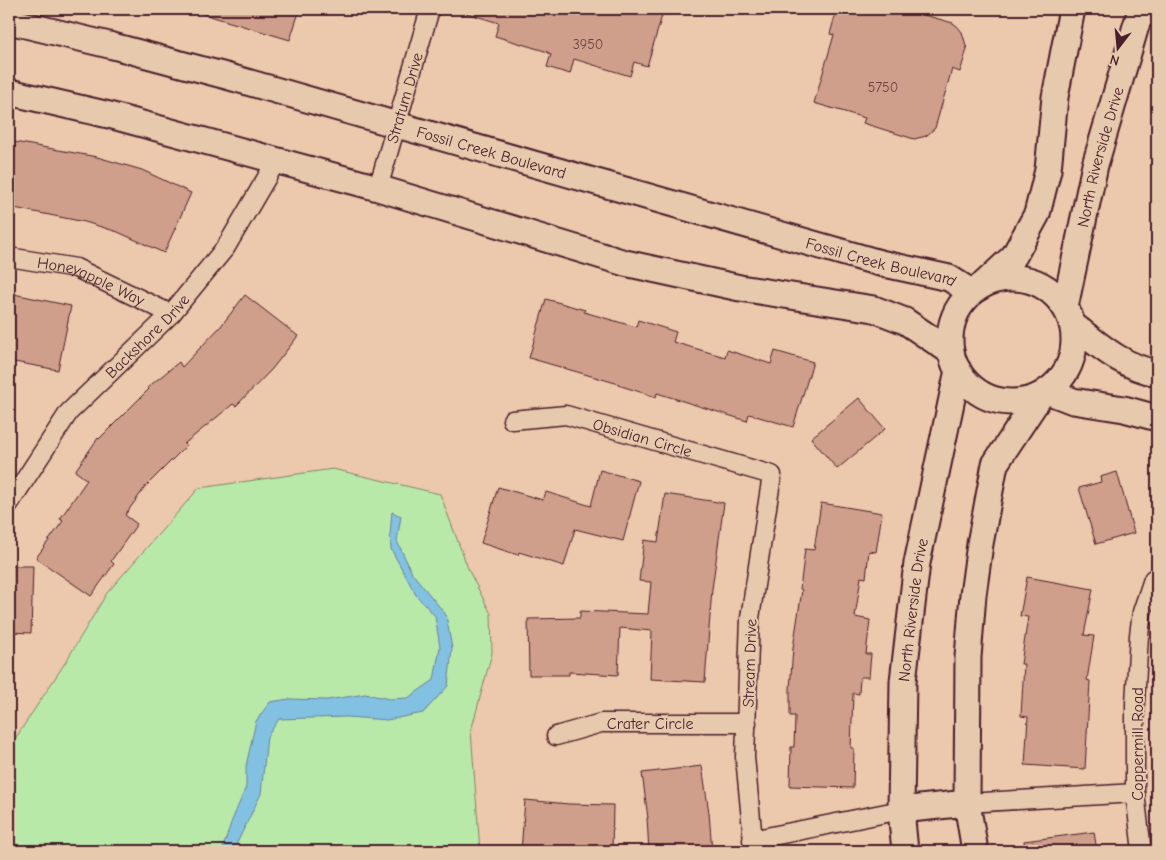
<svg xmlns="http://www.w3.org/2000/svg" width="1166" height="860" font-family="'Comic Neue',sans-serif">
<rect width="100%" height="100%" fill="#ecc8ac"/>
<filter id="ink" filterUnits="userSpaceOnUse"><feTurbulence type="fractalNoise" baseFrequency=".02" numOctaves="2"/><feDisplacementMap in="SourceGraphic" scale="10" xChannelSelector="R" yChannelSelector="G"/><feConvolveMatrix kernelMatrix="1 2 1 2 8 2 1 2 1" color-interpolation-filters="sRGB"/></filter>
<g filter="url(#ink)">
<path fill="#b8e9a9" stroke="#81846a" d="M333,469L440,494L469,571L491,614L492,653L471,731L480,851H9V748L65,663L107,593L199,488Z"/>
<path fill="#83c1e3" stroke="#6c8099" d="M392,512L401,516L397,541L412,573L446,615L452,649L448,686L423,713L387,720L347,717L279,719L267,737L261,794L233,851H222L231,823L246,787V766L256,721L270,702L289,699L327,700L365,694L390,699L408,698L434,680L440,647L435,616L416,595L391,549L390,535Z"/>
<g fill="#cf9f8b" stroke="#4a1f2b">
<path d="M201,9H300L290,40L200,13Z"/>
<path d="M467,9H664L647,66L634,62L630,76L574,59L570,74L547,67L551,54L548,53V52L495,36L499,23L466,13Z"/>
<path d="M837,9H903L953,23L957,26L962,32L967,49L960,72L952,69L935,128L926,136L914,139L863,123L865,118L814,103L834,35L830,34Z"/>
<path d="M9,141L97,157L142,170L191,193L164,253L118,232L85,222L9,207Z"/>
<path d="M9,293L71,306L58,370L9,361Z"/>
<path d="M245,295L298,336L272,369L236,406L233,404L184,444L186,446L146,486L125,515L137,524L111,561L114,564L91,596L36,558L63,521L60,519L87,480L75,471L98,438L99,439L149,389L147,388L179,362L182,367L221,326Z"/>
<path d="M546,299L585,310L584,312L636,327L638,320L676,332L673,342L725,357L727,350L771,364L775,351L813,362L793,427L749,414L747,421L657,393L656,397L618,385L619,384L529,358Z"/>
<path d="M859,398L885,429L837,469L811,438Z"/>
<path d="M600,470L639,481L623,541L575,529L564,566L519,552L518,555L481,543L498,487L543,500L546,492L591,506Z"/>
<path d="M1117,472L1134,533L1096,544L1079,488L1101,482L1100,477Z"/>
<path d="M665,494L724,503L712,589L705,682L650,679L652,631L620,628L618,675L569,672V675H529L528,619L580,618V611L648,614L651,582L639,581L644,540L658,542Z"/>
<path d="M821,503L882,513L876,552L869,551L866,578L861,577L855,617L870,620L866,654H871L869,677H860L859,694L853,693L851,748H854L853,788L790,786L791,747H794L795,716H790V689L793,648L802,590L800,589L805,549L814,550Z"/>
<path d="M9,566H33L31,633L9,632Z"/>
<path d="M1027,577L1093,589L1084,635L1094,636L1087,680L1090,681L1085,769L1025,765L1028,717L1021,716L1024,664H1021L1028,617L1020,616Z"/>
<path d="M702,766L709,813L712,851H649L647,818H648L642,773Z"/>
<path d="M525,800L569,804L613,805L612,851H521Z"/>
<path d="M1094,832L1097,851H1025L1024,841Z"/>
</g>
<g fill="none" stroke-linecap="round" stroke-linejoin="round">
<defs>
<path id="lane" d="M1140,19L1157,22"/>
<g id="street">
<path id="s1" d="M378,188L430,9"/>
<path id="s2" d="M9,257L76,268L171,314"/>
<path id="s3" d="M512,420L566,415L772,475L750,618L745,757L754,851"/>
<path id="s4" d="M9,504L69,412L171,314L226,247L277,160"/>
<path id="s5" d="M556,736L601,723H747"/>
<path d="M967,803L1135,793"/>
<path d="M752,840L901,810"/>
<path d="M1142,851L1135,793V703L1139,635L1142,612L1153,579L1157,580"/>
</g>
<g id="secondary">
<path id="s6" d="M9,21L113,46L226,76L880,263L949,278L971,292"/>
<path d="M9,92L109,115L378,188L625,263L740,288L874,309L905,321L951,352"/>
<circle cx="1012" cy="340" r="62"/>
<path d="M984,284L1014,256L1037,214L1048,170L1055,97L1072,9"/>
<path id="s7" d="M1065,307L1095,165L1141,9"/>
<path d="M1073,325C1100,346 1123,367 1157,373"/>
<path d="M1047,391L1073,401L1124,409L1157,418"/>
<path d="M901,810L967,803"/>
<path id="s8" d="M905,851L901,810L903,681L917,563L958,370"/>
<path d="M975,851L967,803L968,657L973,595L980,544L995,464L1040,396"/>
</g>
</defs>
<use href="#lane" stroke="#4a1f2b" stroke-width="12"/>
<use href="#street" stroke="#4a1f2b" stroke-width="21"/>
<use href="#secondary" stroke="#4a1f2b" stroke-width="29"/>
<use href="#lane" stroke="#e7c9ad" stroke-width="9"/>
<use href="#street" stroke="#e7c9ad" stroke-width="18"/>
<use href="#secondary" stroke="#e7c9ad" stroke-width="25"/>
</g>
</g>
<g text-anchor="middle" stroke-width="4" stroke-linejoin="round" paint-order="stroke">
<g font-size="14" fill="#6b3f43">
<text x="588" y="49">3950</text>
<text x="883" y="92">5750</text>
</g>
<g font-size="16" fill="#4a1f2b" stroke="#e7c9ad">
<text dy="6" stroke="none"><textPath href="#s1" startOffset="94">Stratum Drive</textPath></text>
<text dy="6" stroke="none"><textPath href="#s6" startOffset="500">Fossil Creek Boulevard</textPath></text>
<text dy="6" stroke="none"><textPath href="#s7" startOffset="154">North Riverside Drive</textPath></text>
<text dy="6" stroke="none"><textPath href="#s6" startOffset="905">Fossil Creek Boulevard</textPath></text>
<text dy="6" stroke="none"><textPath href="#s2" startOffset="86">Honeyapple Way</textPath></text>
<text dy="6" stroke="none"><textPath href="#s4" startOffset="219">Backshore Drive</textPath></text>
<text dy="6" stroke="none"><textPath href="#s3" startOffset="134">Obsidian Circle</textPath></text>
<text dy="6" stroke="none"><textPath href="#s8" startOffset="242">North Riverside Drive</textPath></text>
<text transform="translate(749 663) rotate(-88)" y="6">Stream Drive</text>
<text dy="6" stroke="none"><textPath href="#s5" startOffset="96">Crater Circle</textPath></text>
<text transform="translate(1137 744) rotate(-90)" y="6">Coppermill Road</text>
</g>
</g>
<rect width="1166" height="860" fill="none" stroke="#e7c9ad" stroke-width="30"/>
<rect x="15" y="15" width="1136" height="830" fill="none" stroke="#4a1f2b" stroke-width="2" filter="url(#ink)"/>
<g transform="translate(1118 48) rotate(196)" stroke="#e7c9ad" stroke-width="4" paint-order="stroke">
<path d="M0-4L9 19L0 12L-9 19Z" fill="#4a1f2b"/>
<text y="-8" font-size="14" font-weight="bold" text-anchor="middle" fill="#4a1f2b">N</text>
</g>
</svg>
